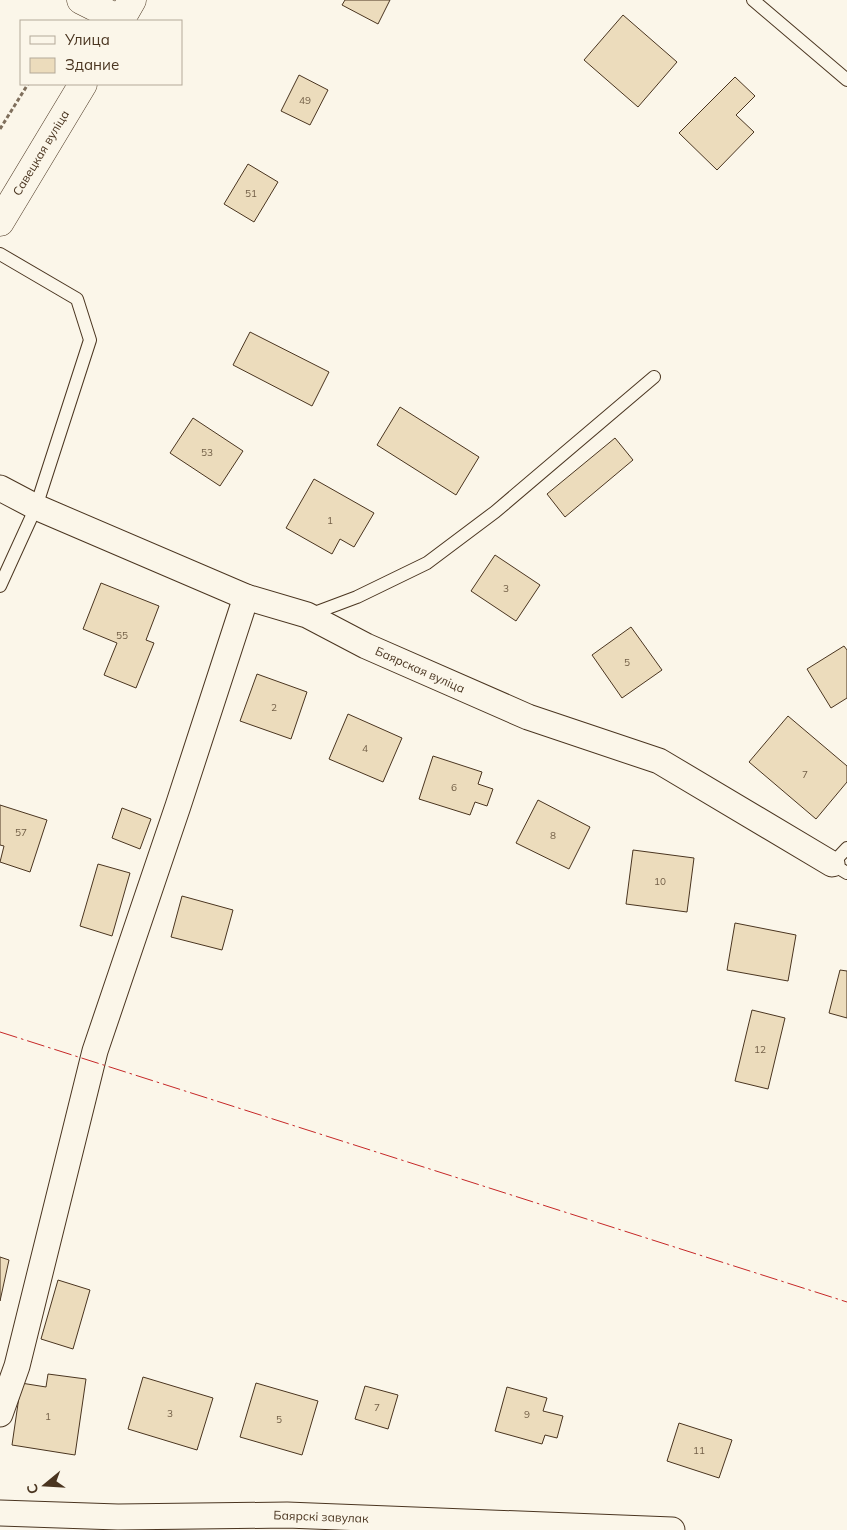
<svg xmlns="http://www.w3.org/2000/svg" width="847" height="1530" font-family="Mulish,sans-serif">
<rect width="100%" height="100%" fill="#fbf6e9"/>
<g fill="#ecdcbc" stroke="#4a3520">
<path d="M345,0H390L378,24L342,5Z"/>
<path d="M623,15L677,62L638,107L584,60Z"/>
<path d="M299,75L328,90L310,125L281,111Z"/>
<path d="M735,77L755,96L736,115L754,132L717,170L679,133Z"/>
<path d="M248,164L278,182L254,222L224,204Z"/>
<path d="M250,332L329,372L312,406L233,365Z"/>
<path d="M400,407L479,457L456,495L377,445Z"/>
<path d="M193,418L243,451L220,486L170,453Z"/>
<path d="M615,438L633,460L565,517L547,494Z"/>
<path d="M314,479L374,513L354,547L340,539L332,554L286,528Z"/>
<path d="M495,555L540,585L516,621L471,591Z"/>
<path d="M101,583L159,606L146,640L154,643L136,688L104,675L117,643L83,629Z"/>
<path d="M631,627L662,670L622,698L592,655Z"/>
<path d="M844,646L847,650V698L831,708L807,669Z"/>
<path d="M257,674L307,692L291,739L240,721Z"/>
<path d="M348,714L402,738L383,782L329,759Z"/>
<path d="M788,716L847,766V782L816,819L749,762Z"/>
<path d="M433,756L482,772L478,784L493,789L487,806L475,802L470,815L419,799Z"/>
<path d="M538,800L590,827L569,869L516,843Z"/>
<path d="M0,805L47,820L30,872L0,862L4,846L0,845Z"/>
<path d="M122,808L151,819L140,849L112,838Z"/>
<path d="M633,850L694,858L687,912L626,904Z"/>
<path d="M98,864L130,873L112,936L80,926Z"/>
<path d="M182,896L233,910L222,950L171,937Z"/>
<path d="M735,923L796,935L788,981L727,970Z"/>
<path d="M840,970L847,971V1018L829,1013Z"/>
<path d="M752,1010L785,1018L768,1089L735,1081Z"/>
<path d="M0,1257L9,1260L0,1301Z"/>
<path d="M58,1280L90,1290L73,1349L41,1339Z"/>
<path d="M48,1374L86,1379L75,1455L12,1445L21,1383L46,1387Z"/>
<path d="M143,1377L213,1398L197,1450L128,1429Z"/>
<path d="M256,1383L318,1401L302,1455L240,1437Z"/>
<path d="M365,1386L398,1395L388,1429L355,1419Z"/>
<path d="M507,1387L547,1398L543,1411L563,1416L557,1438L545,1435L542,1444L495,1431Z"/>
<path d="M679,1423L732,1440L719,1478L667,1461Z"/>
</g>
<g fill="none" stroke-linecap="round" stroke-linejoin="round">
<defs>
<g id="service">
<path d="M753,0L847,80"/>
<path d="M0,254L77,299L90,340L36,507L0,586"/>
<path d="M309,615L357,597L427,563L495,512L654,377"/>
<path d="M847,848L832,864L847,873"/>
</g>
<g id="minor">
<path d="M0,488L36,507L246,597L307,615L366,646L528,717L659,761L832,864"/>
<path d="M0,1414L17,1366L95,1051L178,806L246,597"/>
<path d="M0,1513L118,1517L287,1515L672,1530"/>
</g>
<path id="tertiary" d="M81,0L121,20"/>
<g id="primary">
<path d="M120,21L132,0"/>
<path d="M0,222L83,84"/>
</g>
</defs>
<use href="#service" stroke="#4a3520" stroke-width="14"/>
<use href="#minor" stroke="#4a3520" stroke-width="27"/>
<use href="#tertiary" stroke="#4a3520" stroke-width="29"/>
<use href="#primary" stroke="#4a3520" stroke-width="29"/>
<path stroke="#7f6f5c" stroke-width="3" stroke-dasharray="4 2.5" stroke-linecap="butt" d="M0,129L28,84"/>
<use href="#service" stroke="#fbf6e9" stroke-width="12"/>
<use href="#minor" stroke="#fbf6e9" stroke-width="25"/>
<use href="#tertiary" stroke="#fbf6e9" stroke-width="28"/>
<use href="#primary" stroke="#fbf6e9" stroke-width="28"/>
<path stroke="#c62828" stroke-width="1" stroke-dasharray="18 4 2.5 4" stroke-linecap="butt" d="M0,1032L847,1302"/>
</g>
<g text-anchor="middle" stroke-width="4" stroke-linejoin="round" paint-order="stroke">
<g font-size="10" fill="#725f47">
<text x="305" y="104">49</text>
<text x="251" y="197">51</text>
<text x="207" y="456">53</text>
<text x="330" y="524">1</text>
<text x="506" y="592">3</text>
<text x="122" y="639">55</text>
<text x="627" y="666">5</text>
<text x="274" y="711">2</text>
<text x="365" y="752">4</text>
<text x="805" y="778">7</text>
<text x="454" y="791">6</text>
<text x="21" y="836">57</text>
<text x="553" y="839">8</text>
<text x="660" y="885">10</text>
<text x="760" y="1053">12</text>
<text x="377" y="1411">7</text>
<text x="170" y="1417">3</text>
<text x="527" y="1418">9</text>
<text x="48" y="1420">1</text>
<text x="279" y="1423">5</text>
<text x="699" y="1454">11</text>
</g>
<g font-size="12" fill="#4a3520" stroke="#fbf6e9">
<text transform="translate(41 153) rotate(-59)" y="4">Савецкая вуліца</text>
<text transform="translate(420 670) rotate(24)" y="4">Баярская вуліца</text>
<text transform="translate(321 1517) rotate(2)" y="4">Баярскі завулак</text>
</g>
</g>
<rect x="20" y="20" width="162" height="65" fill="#fbf6e9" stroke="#b4a999"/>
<rect x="30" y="36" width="25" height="8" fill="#fbf6e9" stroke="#b4a999"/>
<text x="65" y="45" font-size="15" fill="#4a3520">Улица</text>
<rect x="30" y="58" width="25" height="15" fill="#ecdcbc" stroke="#b4a999"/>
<text x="65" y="70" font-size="15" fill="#4a3520">Здание</text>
<g transform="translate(45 1485) rotate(252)" stroke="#fbf6e9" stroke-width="4" paint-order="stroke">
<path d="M0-4L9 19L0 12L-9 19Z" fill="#4a3520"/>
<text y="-8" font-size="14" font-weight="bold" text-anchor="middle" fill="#4a3520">С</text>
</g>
</svg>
